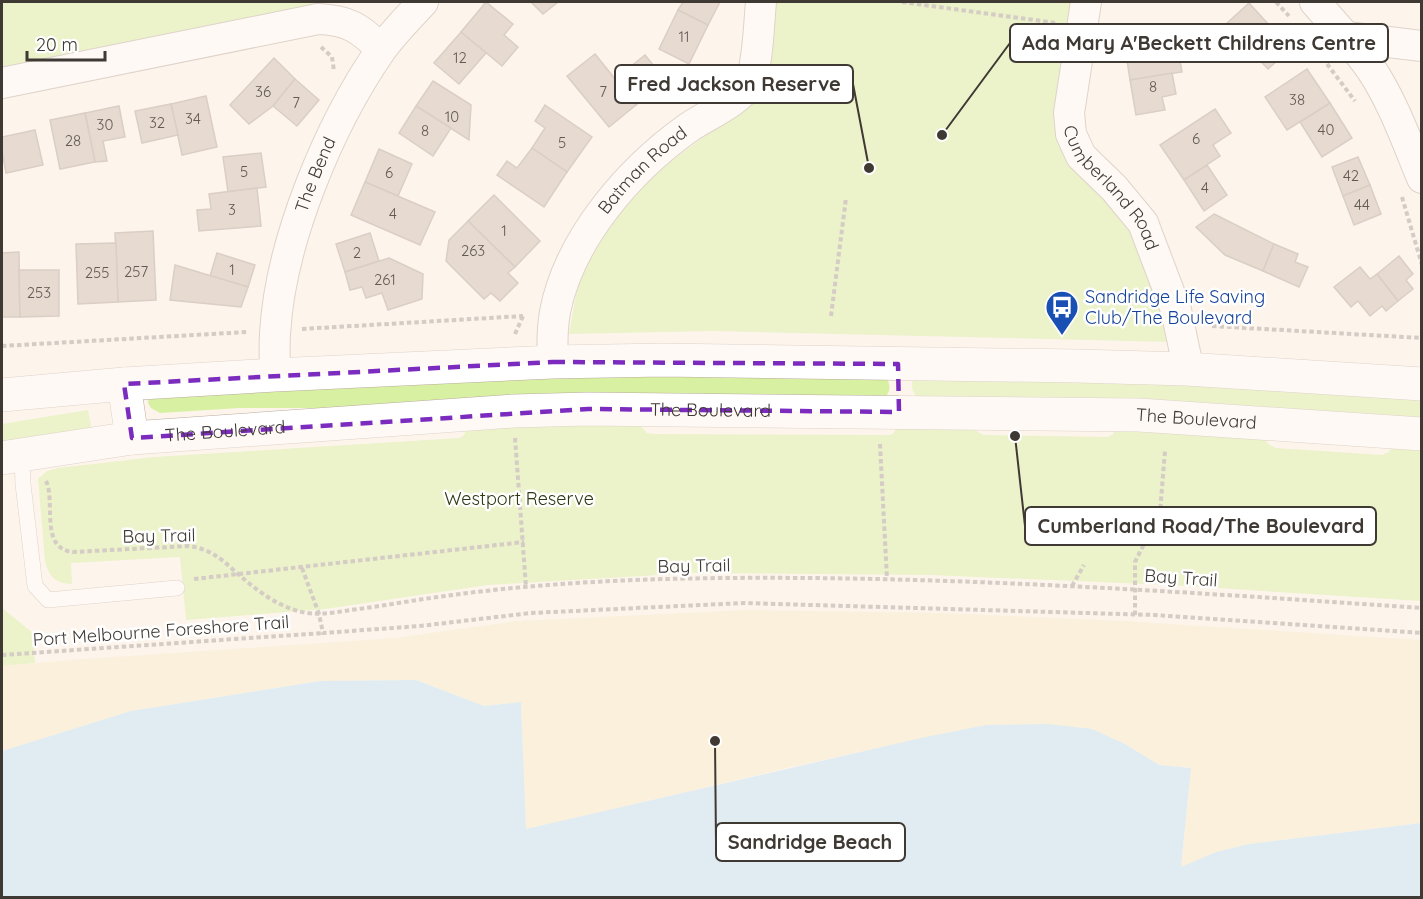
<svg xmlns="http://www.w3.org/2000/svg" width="1423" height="899" font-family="Quicksand,sans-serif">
<rect width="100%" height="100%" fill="#fdf4ec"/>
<g fill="#d7f0a1">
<path d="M2,2H327L320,5L2,73Z"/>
<path d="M772,2H1072L1056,135L1061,150L1104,198L1134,238L1149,267L1169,342L713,331L569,334L580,273L637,186L731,117Z"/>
<path d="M497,370L886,376C891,387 891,391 883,400L375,413L308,408H240L160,413L151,408L148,403L149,397Z"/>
<path d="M915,375L1421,391V427L918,399C911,390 910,385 915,375Z"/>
<path d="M88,410L92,431L2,448V424Z"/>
<path d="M902,418L968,419L975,430L983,435L1108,437L1113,434L1119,422L1262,431L1268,444L1276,448L1382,455L1389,452L1396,440L1421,438V601L1169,585L930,575L693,573L488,585L325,609L186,620L180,557L71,563L72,584C55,583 49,577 45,561L38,479L47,471L58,468L154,457L459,438L464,435L470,421L638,423L647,433L653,434L889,435L893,434Z"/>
<path d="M2,598V608L33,633L35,663L2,666Z"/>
</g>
<path fill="#f6ecc7" d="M747,610L941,613L1125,621L1421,640V823L1249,844L1216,852L1181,868L1191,768L1159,765L1125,744L986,725L791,767L526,830L521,702L484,706L416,680L320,681L131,711L2,751V666L84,659L395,638L517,621Z"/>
<path fill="#bce3f9" d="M416,680L484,706L521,702L526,829L921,738L986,725L1048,724L1092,729L1125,744L1159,765L1191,768L1181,867L1216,852L1249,844L1421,823V897H2V751L131,711L320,681Z"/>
<g fill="#cbbbaf" stroke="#b0a095" stroke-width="1.5">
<path d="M486,2L513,24L504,35L518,47L502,66L461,32Z"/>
<path d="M531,2H558L543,14Z"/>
<path d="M683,2H720L708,25L678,10Z"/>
<path d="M1249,3L1270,26L1247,47L1226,24Z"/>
<path d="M678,10L708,25L689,64L659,49Z"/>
<path d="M1270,26L1291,48L1268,69L1247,47Z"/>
<path d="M461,32L486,53L459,84L434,63Z"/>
<path d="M1176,39L1182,72L1130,80L1125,47Z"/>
<path d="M595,54L636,105L609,127L567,76Z"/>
<path d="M645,55L666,81L636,105L615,79Z"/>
<path d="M274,58L295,79L273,106L249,124L230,105Z"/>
<path d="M1307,69L1330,103L1287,130L1265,97Z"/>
<path d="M1172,73L1176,94L1162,97L1165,110L1136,115L1130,80Z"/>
<path d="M295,79L319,100L297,126L273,106Z"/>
<path d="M433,81L471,105L469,140L416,106Z"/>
<path d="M206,96L217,147L182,155L171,104Z"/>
<path d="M1330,103L1352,138L1322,157L1300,122Z"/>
<path d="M171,104L178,135L142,143L135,111Z"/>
<path d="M545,105L592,137L567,172L532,148L545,128L535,121Z"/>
<path d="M119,106L125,137L103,141L107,161L95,162L85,113Z"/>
<path d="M416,106L451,128L433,156L399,133Z"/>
<path d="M1215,109L1231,133L1213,145L1220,156L1184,180L1160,145Z"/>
<path d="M85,113L95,162L60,169L50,120Z"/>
<path d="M35,130L43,165L6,173L2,151V137Z"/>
<path d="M532,148L567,172L544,207L497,175L507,161L517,168Z"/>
<path d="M379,149L412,164L398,196L365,182Z"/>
<path d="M261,153L266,187L228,192L223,157Z"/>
<path d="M1358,157L1370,185L1343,196L1332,167Z"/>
<path d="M1207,165L1227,195L1204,211L1184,180Z"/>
<path d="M365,182L435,212L420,245L351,215Z"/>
<path d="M1370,185L1381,214L1354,225L1343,196Z"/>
<path d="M257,188L261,226L199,231L197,210L211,209L209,194Z"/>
<path d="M494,195L540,241L515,267L468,221Z"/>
<path d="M1214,214L1274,244L1263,271L1225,255L1196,227Z"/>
<path d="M468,221L515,267L508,273L518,283L500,301L491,293L484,299L446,261L449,240Z"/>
<path d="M153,231L156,300L118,302L115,233Z"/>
<path d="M370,233L379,261L345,272L336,244Z"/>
<path d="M116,243L118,302L78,304L76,244Z"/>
<path d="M1274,244L1298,254L1295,262L1308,267L1299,287L1263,271Z"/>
<path d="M19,252L20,317H2V253Z"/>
<path d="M217,253L255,265L248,287L210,276Z"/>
<path d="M1399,256L1413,274L1406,280L1413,289L1398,301L1377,274Z"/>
<path d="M389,258L423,274L422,299L388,310L382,293L366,298L362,287L350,290L345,272Z"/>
<path d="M175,265L248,287L241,307L170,300Z"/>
<path d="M1360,267L1370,279L1377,274L1398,301L1386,311L1382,306L1370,316L1358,301L1351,307L1334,287Z"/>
<path d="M19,270H59V316L20,317Z"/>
</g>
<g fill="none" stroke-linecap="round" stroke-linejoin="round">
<defs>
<path id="service" d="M22,454L23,484L35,586L48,600L177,588"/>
<g id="minor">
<path id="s1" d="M1086,2L1069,113L1071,134L1081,156L1114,188L1143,223L1176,310L1186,357V369"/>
<path d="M1315,2C1334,24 1354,45 1371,69C1393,102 1407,142 1422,178"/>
<path d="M1347,37L1422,46"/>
<path d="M2,83L318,19C348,20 360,28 381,49"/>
<path id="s2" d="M553,362C552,345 552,329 555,312C569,239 629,170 688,128C705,116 741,101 750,82C758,65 759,22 761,2"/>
<path id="s3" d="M275,375C275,362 274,348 275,334C280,242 329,125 381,50C393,33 409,17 423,2"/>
</g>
<g id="tertiary">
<path d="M124,384L132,438"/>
<path d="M2,395L124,384L275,375L553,362L663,360L1077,366L1186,369L1422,384"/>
<path id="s4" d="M2,458L132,438L513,411L588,409L1139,415L1422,434"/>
</g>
</defs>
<use href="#service" stroke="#baab9f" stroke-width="16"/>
<use href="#minor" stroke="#baab9f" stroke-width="32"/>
<use href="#tertiary" stroke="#baab9f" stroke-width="34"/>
<g stroke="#a29b94" stroke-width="4" stroke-dasharray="4.5 3" stroke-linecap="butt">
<path d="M902,2L1056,23"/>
<path d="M1276,2L1289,16"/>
<path d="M321,47L332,57L334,71"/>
<path d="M1318,52L1355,101"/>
<path d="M1402,197L1422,265"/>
<path d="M831,316L846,198"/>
<path d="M1212,326L1422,338"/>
<path d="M302,329L523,316"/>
<path d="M515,334L523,316"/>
<path d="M2,346L247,332"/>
<path d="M515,438L526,587"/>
<path d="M880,444L887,579"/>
<path d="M46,481C56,501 39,549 73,552L189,546C211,549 221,559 237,573C257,591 281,609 307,613C322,615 337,612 351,610C383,606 414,600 445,596C517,586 592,581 665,579C918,573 1170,591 1422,608"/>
<path d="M302,568L319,614L323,633L420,626L531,613L744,603L1155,615L1422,633"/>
<path d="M194,579L524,542"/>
<path d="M1072,586L1084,565"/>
<path d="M1135,615V562L1160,512L1165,451"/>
<path d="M2,655L323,633"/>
</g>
<use href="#service" stroke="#fff" stroke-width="15"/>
<use href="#minor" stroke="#fff" stroke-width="30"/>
<use href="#tertiary" stroke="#fff" stroke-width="33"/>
</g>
<path d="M0 0H1423V899H0ZM553,362L898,364L899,412L588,409L132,438L124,384Z" fill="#fdf4ec" fill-opacity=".55" fill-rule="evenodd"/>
<path fill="none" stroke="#7b2cbf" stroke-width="4.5" stroke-dasharray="12 8" stroke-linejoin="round" d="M553,362L898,364L899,412L588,409L132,438L124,384Z"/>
<defs>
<symbol id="bus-pin" viewBox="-11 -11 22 30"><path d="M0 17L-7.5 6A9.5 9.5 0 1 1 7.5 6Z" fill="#1a4fb4" stroke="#fff"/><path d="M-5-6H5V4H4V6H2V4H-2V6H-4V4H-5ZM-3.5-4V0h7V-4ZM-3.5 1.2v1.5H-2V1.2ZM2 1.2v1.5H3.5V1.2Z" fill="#fff"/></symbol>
</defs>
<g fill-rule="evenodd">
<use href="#bus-pin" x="1043" y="288" width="38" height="52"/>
</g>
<g text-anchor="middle" stroke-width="5" stroke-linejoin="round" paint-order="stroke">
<g font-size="15" fill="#625a53">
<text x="684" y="42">11</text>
<text x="460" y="63">12</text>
<text x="1153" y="92">8</text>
<text x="263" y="97">36</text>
<text x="603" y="97">7</text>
<text x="1297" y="105">38</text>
<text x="296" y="108">7</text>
<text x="452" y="122">10</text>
<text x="193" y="124">34</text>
<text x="157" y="128">32</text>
<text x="105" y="130">30</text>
<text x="1326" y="135">40</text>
<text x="425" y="136">8</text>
<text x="1196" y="144">6</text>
<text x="73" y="146">28</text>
<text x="562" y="148">5</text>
<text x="244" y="177">5</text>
<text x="389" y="178">6</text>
<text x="1351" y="181">42</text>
<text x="1205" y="193">4</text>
<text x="1362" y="210">44</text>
<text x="232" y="215">3</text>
<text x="393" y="219">4</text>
<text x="504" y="236">1</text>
<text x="473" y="256">263</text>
<text x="357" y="258">2</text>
<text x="232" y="275">1</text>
<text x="136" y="277">257</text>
<text x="97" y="278">255</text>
<text x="385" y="285">261</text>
<text x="39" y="298">253</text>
</g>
<g font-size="18" fill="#3f3934" stroke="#fff">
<text dy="6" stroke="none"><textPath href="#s2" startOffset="220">Batman Road</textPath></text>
<text dy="6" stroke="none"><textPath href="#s3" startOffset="206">The Bend</textPath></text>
<text dy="6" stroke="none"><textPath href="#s1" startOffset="201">Cumberland Road</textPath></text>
<text dy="6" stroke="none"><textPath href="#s4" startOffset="711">The Boulevard</textPath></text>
<text dy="6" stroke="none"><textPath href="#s4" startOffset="1197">The Boulevard</textPath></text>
<text dy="6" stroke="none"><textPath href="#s4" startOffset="225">The Boulevard</textPath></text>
<text transform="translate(159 536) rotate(-1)" y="6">Bay Trail</text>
<text transform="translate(694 566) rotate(-1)" y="6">Bay Trail</text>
<text transform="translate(1181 578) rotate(4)" y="6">Bay Trail</text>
<text transform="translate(161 631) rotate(-4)" y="6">Port Melbourne Foreshore Trail</text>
</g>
<g font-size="18" fill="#164399" stroke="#fff" text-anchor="start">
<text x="1085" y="303">Sandridge Life Saving<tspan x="1085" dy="21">Club/The Boulevard</tspan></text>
</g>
<g font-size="18" fill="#2d3810" stroke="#fff">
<text x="519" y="505">Westport Reserve</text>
</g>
</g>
<path fill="none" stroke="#3f3934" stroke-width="2" d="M942 135L1010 43M869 168L853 84M1015 436L1025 526M715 741L716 842"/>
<g fill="#3f3934" stroke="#fff" stroke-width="2">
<circle cx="942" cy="135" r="6"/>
<circle cx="869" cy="168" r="6"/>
<circle cx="1015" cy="436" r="6"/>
<circle cx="715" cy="741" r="6"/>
</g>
<g fill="#fff" stroke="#3f3934" stroke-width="2">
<rect x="1010" y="24" width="378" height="38" rx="6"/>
<rect x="615" y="65" width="238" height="38" rx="6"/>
<rect x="1025" y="507" width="351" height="38" rx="6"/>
<rect x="716" y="823" width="189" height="38" rx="6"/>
</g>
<g font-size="20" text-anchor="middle" font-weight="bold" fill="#3f3934">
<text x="1199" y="50">Ada Mary A'Beckett Childrens Centre</text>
<text x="734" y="91">Fred Jackson Reserve</text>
<text x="1201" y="533">Cumberland Road/The Boulevard</text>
<text x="810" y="849">Sandridge Beach</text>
</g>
<rect width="1423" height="899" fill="none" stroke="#3f3934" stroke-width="6"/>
<path d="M27 51v9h78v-9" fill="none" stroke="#3f3934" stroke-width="3"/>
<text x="36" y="51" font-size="18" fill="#3f3934" stroke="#ffffff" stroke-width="4.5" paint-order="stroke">20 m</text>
</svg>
